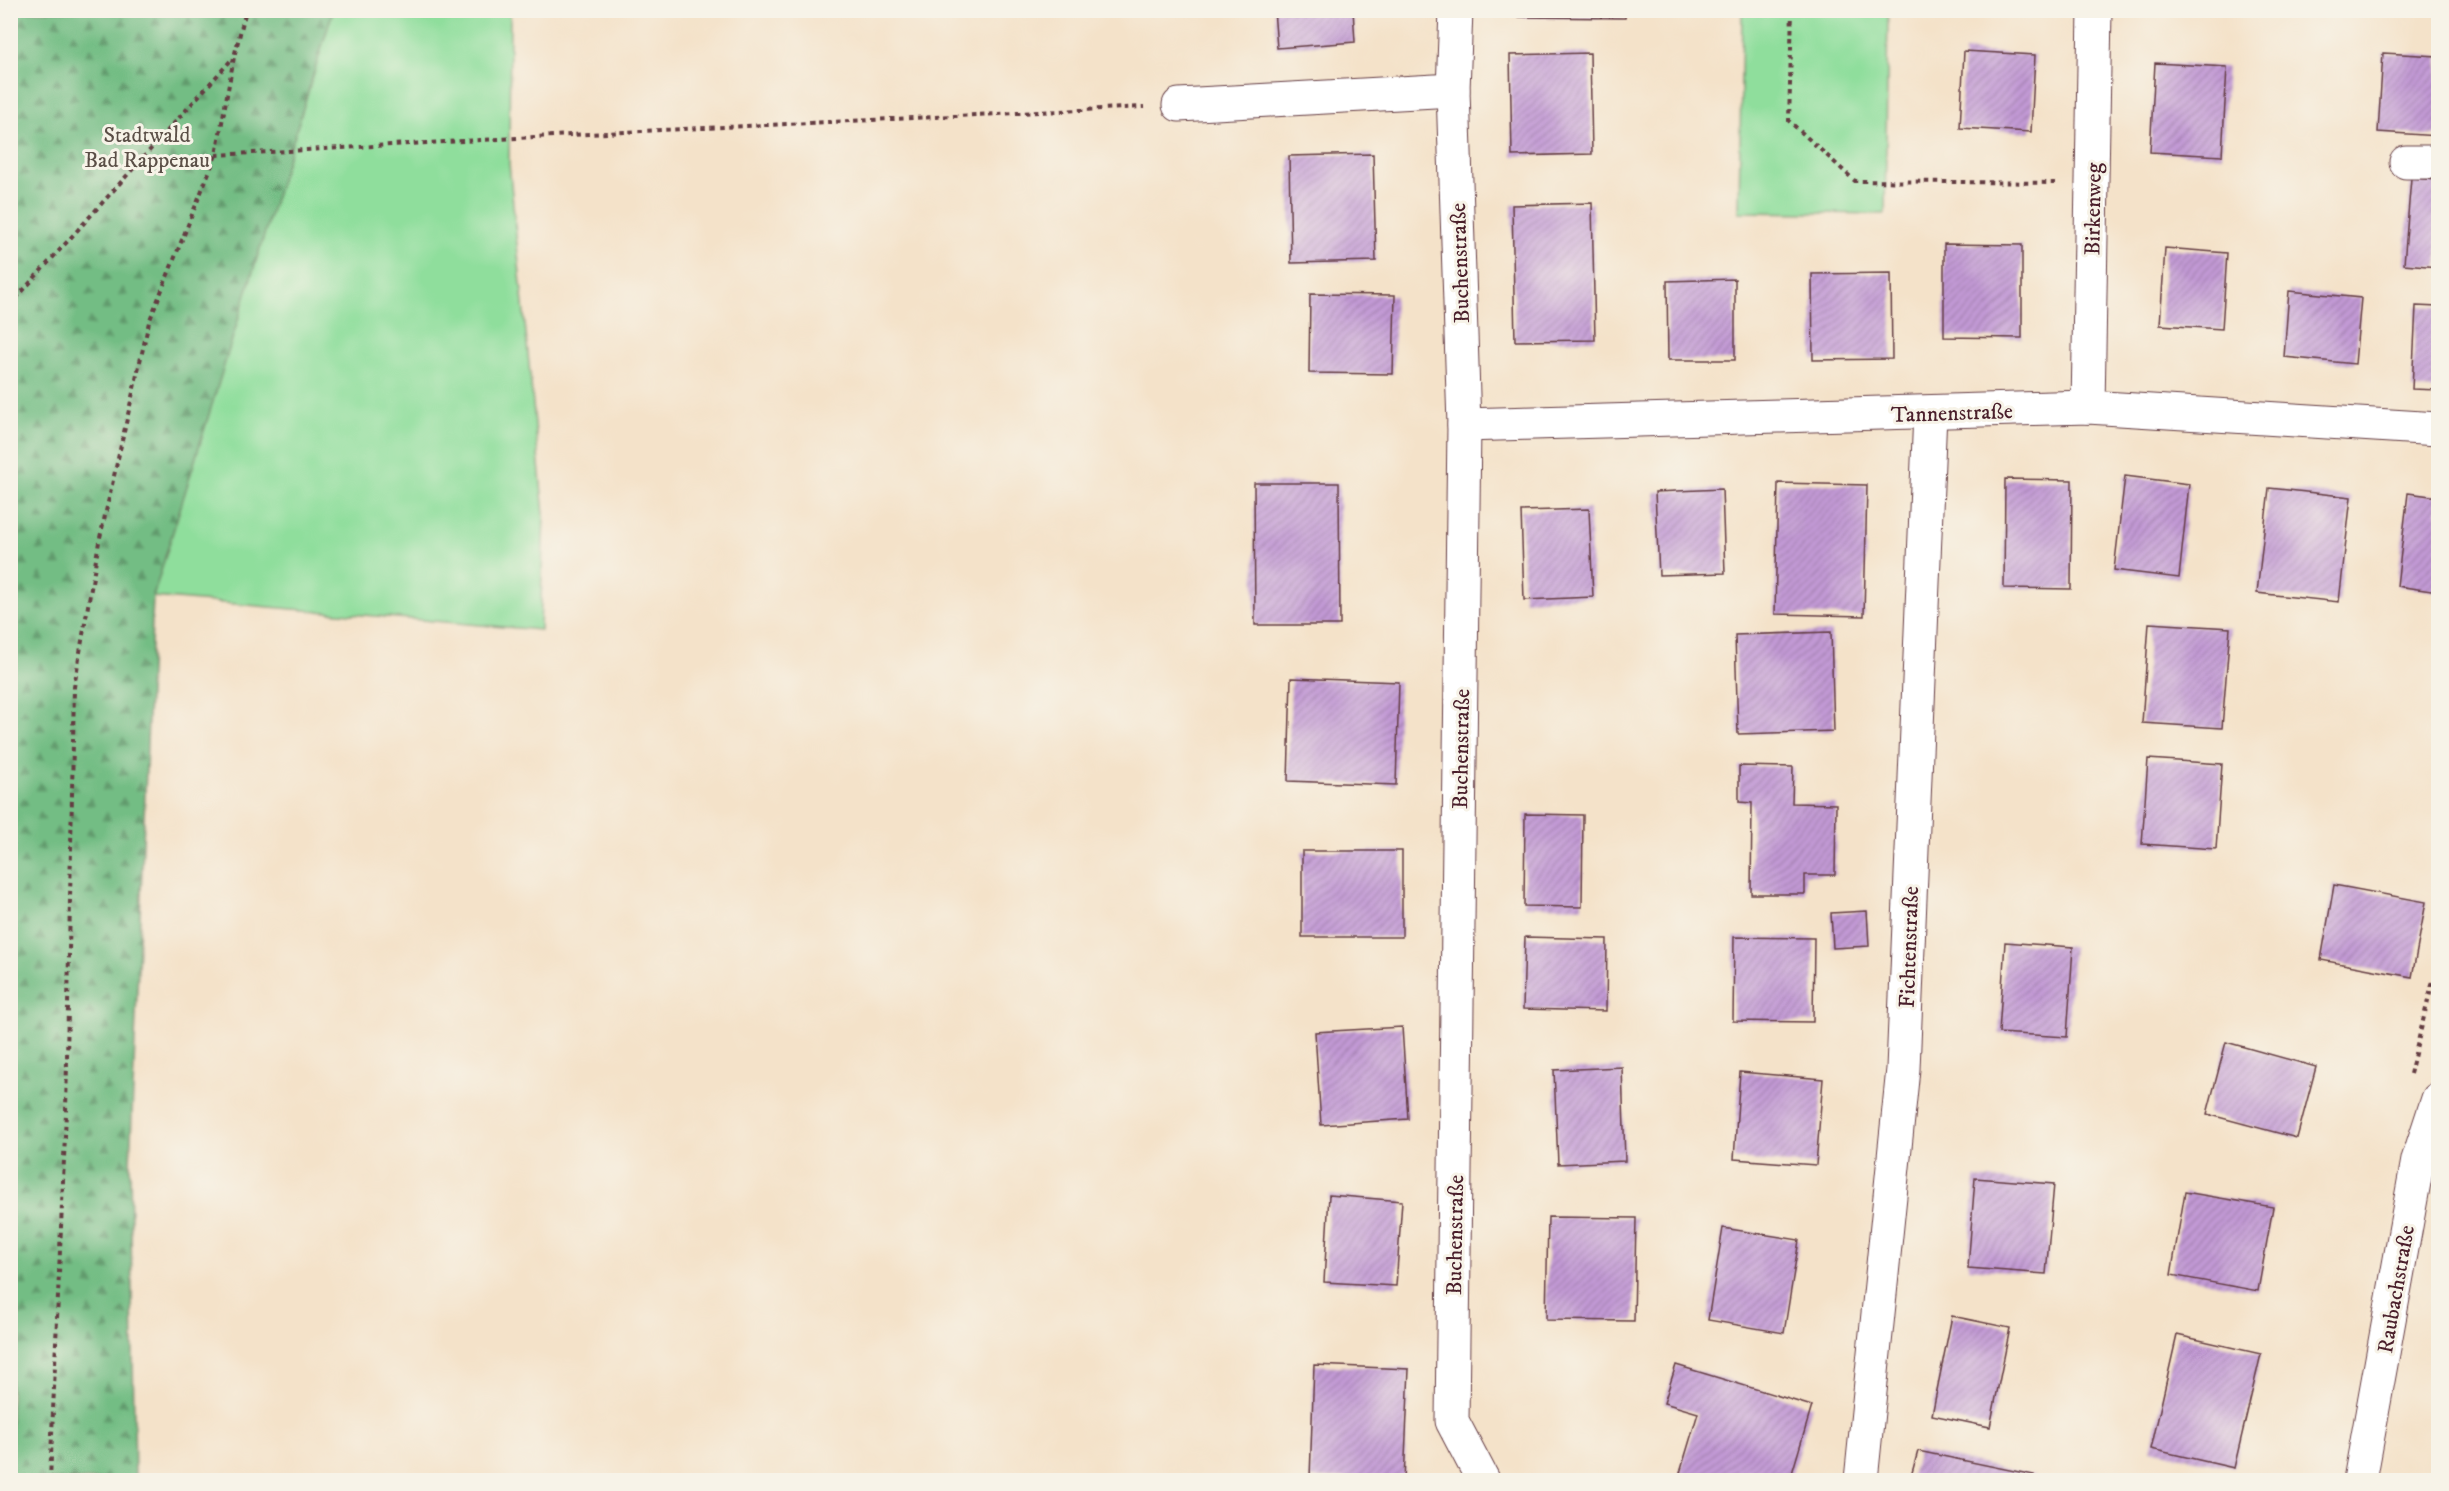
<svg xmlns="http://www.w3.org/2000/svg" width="2449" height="1491" font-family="'IM FELL DW Pica',serif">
<defs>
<pattern id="forest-firs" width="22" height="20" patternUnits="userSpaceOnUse" patternTransform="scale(1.5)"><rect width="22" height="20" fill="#73bd84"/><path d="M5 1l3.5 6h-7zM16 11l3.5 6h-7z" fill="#60996c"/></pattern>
<pattern id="building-hatch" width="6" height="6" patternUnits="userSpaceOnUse" patternTransform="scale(1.5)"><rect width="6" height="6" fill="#c29ad5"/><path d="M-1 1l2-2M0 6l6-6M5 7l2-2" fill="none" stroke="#a07dad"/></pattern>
</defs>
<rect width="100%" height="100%" fill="#f7f3e8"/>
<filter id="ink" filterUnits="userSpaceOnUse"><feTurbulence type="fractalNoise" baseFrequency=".0167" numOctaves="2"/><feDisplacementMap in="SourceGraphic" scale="12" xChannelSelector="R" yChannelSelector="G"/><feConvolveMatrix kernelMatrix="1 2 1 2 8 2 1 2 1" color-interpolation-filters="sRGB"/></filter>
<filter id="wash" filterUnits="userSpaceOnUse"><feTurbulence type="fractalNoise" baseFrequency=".008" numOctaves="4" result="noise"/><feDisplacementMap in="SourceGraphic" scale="24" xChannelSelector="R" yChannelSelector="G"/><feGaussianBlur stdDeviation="1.35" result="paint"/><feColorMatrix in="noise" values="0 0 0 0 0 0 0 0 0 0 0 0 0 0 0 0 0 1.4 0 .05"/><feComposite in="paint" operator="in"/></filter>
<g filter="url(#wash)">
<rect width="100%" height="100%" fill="#f4e2c9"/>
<path fill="url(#forest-firs)" stroke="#5e6e58" stroke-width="1.5" d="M10,11H333L153,597L130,1165L135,1480H11Z"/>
<g fill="#8fde9c" stroke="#6c7e64" stroke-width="1.5">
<path d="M333,11H510L509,164L544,514L540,630L153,597Z"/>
<path d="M1742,11H1888L1885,214L1739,212Z"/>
</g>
<g id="blocks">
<g fill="url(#building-hatch)">
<path d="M1274,10H1353L1355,42L1277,48Z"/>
<path d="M1519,10H1626L1625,18L1519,17Z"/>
<path d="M1964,51L2035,55L2031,132L1960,128Z"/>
<path d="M1590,53L1592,154L1512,156L1510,55Z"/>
<path d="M2383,53L2438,56V136L2378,132Z"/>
<path d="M2155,63L2227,67L2222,156L2150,152Z"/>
<path d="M1373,154L1376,261L1291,263L1289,156Z"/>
<path d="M2411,178L2438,180V267L2404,264Z"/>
<path d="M1592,203L1595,340L1515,341L1512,205Z"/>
<path d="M1944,244L2022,245V338L1944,337Z"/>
<path d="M2165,248L2227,253L2222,329L2160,325Z"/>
<path d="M1891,273L1892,359L1813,360L1812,274Z"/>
<path d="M1735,279V360H1668L1667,281Z"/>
<path d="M2289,291L2361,298L2355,364L2284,357Z"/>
<path d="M1310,294L1395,295L1393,374L1309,373Z"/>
<path d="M2416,306L2438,307V390L2412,389Z"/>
<path d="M2125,476L2189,484L2179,578L2114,570Z"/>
<path d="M2005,479L2072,480L2071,589L2004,588Z"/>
<path d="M1254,483H1339L1340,625H1255Z"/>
<path d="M1778,483L1867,485L1864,616L1775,614Z"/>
<path d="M2269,488L2351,497L2339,602L2257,593Z"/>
<path d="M1722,489L1725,573L1659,575L1655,492Z"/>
<path d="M2408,493L2438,497V592L2397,586Z"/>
<path d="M1589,509L1593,597L1524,600L1521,511Z"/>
<path d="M2149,623L2230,628L2222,728L2142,723Z"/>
<path d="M1831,632L1834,731L1738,734L1735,635Z"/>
<path d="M1291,678L1399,682L1396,785L1288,781Z"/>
<path d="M2148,759L2222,764L2216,849L2142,844Z"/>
<path d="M1739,766L1793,767L1792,803L1836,804L1835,875H1805V894H1751L1752,803L1739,802Z"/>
<path d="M1525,814L1583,815L1582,907L1524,906Z"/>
<rect x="1302" y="851" width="100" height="86"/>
<path d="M2334,885L2426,902L2412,977L2321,960Z"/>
<path d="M1867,911L1869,946L1833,948L1831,913Z"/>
<path d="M1525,937L1607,939L1606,1011L1523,1009Z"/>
<path d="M1734,937L1814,938L1813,1022L1733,1021Z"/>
<path d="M2005,942L2073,947L2067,1037L1999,1033Z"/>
<path d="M1402,1027L1408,1119L1321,1125L1315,1032Z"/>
<path d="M2226,1042L2316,1067L2297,1138L2207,1114Z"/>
<path d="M1622,1067L1625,1161L1558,1164L1554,1070Z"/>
<path d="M1740,1072L1823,1079L1816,1165L1734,1159Z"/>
<path d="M1975,1178L2054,1184L2046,1274L1968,1268Z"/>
<path d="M2185,1192L2273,1207L2258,1291L2171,1275Z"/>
<path d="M1329,1195L1402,1201L1396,1286L1324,1282Z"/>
<path d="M1548,1217L1636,1218L1634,1321L1546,1320Z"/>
<path d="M1723,1228L1799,1240L1784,1333L1708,1320Z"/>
<path d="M1952,1316L2010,1328L1990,1427L1932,1415Z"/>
<path d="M2177,1335L2261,1354L2234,1468L2151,1449Z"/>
<path d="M1314,1365L1409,1369L1404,1480L1310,1478Z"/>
<path d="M1676,1365L1812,1406L1790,1480H1705L1680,1473L1698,1413L1664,1403Z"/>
<path d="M1918,1451L2034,1475L2033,1480H1910Z"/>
</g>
</g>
</g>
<g filter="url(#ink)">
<use href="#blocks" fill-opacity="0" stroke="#643c43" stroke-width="1.5"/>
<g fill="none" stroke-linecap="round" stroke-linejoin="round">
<defs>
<g id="minor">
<path d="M1456,10L1453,90L1464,425L1452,1421L1483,1480"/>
<path d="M1179,105L1453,90"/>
<path d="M2406,162H2438"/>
<path d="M2088,407L2095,10"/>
<path d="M1464,425L2088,407L2438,429"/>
<path d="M1861,1480L1903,1069L1930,413"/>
<path d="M2360,1480L2418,1160L2438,1099"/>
</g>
</defs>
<use href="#minor" stroke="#643c43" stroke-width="35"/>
<g stroke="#643c43" stroke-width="4" stroke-dasharray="4.5 4.5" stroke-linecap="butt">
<path d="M1792,10L1789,121L1855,181L2055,183"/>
<path d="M216,155L641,131L1144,107"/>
<path d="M10,305L233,58"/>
<path d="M2410,1074L2432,984L2438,971"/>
<path d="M50,1480L66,1112L74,687L99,542L149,322L216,155L234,57L246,10"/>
</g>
<use href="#minor" stroke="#fff" stroke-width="33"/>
</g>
</g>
<g text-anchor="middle" stroke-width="6" stroke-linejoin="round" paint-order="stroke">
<g font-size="22" fill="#5b4f47" stroke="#f7f3e8">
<text x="147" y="142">Stadtwald<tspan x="147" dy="25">Bad Rappenau</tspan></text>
</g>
<g font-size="22" fill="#4a1f2b" stroke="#f7f3e8">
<text transform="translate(2092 209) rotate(-89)" y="8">Birkenweg</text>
<text transform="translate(1459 263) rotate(-92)" y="8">Buchenstraße</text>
<text transform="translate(1952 412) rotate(-2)" y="8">Tannenstraße</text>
<text transform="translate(1460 749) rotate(-89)" y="8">Buchenstraße</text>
<text transform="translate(1908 947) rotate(-88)" y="8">Fichtenstraße</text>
<text transform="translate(1454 1235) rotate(-89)" y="8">Buchenstraße</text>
<text transform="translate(2395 1289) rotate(-80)" y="8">Raubachstraße</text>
</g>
</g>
<rect width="2449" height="1491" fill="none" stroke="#f7f3e8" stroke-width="36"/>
</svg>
